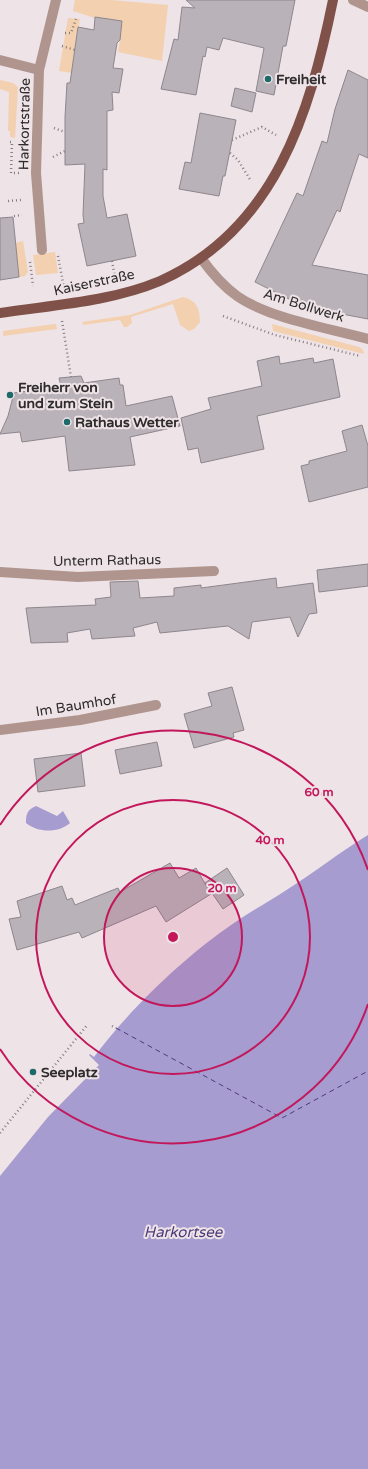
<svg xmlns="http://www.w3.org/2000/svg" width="368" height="1469" font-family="'Varela Round',sans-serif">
<rect width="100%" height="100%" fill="#eee3e6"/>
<g fill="#f3d0af">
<path d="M75,0H111L168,5L162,61L118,52L120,40L119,34L121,32L120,26L73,11Z"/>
<path d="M68,18L80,19L72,73L59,71Z"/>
<path d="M0,80L13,83L18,87L15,138L10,137V131H8L9,92L0,89Z"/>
<path d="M23,241L28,272L25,276L19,277L15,243Z"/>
<path d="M55,252L58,273L36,275L33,255Z"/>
<path d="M183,297C197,300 200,310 200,322L194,329L189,331L180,325L173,304L131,317L132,323L127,327H124L120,320L83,325L82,322L130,315Z"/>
<path d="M54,324H56L57,329L3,336V331Z"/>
<path d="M272,324L359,347L363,350L364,354L273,331Z"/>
</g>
<g fill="#a69cd0">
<path d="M36,806L57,816L63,811L70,823C59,833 38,833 26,823C26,814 27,810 36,806Z"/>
<path d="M368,835V1469H0V1165L90,1054L94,1057C129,1010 185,956 234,923C251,911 270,901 288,889C315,872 340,852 368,835Z"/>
</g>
<path fill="#eee3e6" d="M88,1054L99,1065L48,1117L0,1176V1162Z"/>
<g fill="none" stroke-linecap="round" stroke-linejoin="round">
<path stroke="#4c3b7c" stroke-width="1" stroke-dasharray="5 4" stroke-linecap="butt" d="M116,1028L282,1118L368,1071"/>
</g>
<g fill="#b9b2b9" stroke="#8d878d">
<path d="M186,0H295L286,46H283L274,95L256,91L264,48L223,38L219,50L207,47L205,57L203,56L196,95L161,89L174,39L178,40L182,7L195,8Z"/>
<path d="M95,17L122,21L120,40L117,43L113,68L123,69L119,93L112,92L113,110L107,111V170L103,169V196L107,218L127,214L136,256L87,266L78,224L84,223L83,215L85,164L65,165V117L67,83H70L78,27L94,30Z"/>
<path d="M348,70L368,80V158L359,154L340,212L337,210L312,265L368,275V319L305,307L255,282L297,193L303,196L322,141L327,143L335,109Z"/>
<path d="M235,88L256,93L252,112L231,106Z"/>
<path d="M200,113L236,120L225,176H223L219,196L179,189L185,162L191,163Z"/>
<path d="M13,217L19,277L0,280V218Z"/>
<path d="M279,356L280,364L313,358L314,363L333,359L340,397L257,416L264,449L201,463L198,448L188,450L181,418L211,409L208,398L262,386L257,361Z"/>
<path d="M81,376L84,383L119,378L120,385H123L126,406L172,396L180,426L130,437L135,465L69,471L65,436L22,442L20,432L0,434L8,416L14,393L61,386L59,378Z"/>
<path d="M362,425L368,446V487L309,502L301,466L309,464V461L347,451L342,431Z"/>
<path d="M368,564V586L319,592L317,570Z"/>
<path d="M276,578L277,588L313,583L317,613L309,614L298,637L290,617L252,622L249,639L228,626L160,633L157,622L133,628L135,636L92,639L90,629L67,633L68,642L31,643L26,608L96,605L95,599L111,597L110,582L138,581L140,598L174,596V588L201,585V588Z"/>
<path d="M232,687L244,730L233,733L234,737L194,748L184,714L212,706L208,693Z"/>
<path d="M157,742L162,766L120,774L115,750Z"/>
<path d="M81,753L85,786L38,792L34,759Z"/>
<path d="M170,863L179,878L196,868L211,894L166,922L156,906L82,938L79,932L17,950L9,919L21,917L17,901L62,886L67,900L72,898L75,905L118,888L120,892Z"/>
<path d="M227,868L244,895L223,909L205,883Z"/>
</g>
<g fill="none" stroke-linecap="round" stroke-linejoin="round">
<g stroke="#867f81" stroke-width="2.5" stroke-dasharray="1 3" stroke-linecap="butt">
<path d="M65,33H71L76,19"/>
<path d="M62,46L75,50"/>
<path d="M54,128L65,132"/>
<path d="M232,140L262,127L276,135"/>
<path d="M10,142H12L11,173H20"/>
<path d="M230,153L238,160L251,181"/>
<path d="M53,157L65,151"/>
<path d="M8,201L21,200"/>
<path d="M14,216L22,215"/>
<path d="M58,256L64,288"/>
<path d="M112,261L115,278"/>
<path d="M30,262L33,286"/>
<path d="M223,316L275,335L360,356"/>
<path d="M62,321L71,377"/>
<path d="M112,1026L116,1028"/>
<path d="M0,1133L88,1024"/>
</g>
<g stroke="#b0958f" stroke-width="10">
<path d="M353,0L368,7"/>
<path d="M0,60L39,70"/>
<path d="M42,250L36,173L39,70L56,0"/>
<path d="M201,258C211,272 223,286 237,296C270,319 329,328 368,339"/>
<path d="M0,572L78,577L214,571"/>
<path d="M0,730L80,720L156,705"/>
</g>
<path stroke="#7f5148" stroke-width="10" d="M0,313C52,305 110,302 160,281C275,230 310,113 333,0"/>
</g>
<circle cx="173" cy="937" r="69" fill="#c2185b" fill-opacity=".12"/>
<g fill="none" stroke="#c2185b" stroke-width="2">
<circle cx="173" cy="937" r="69"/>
<circle cx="173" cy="937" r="137"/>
<path d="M368 1004A206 206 0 0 1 0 1049M0 825A206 206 0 0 1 368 870"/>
</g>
<g fill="#1e6a6a" stroke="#eee3e6" stroke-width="1.5">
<circle cx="268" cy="79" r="4"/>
<circle cx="10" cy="395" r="4"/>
<circle cx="67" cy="422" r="4"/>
<circle cx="33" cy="1072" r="4"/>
</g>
<g text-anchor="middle" stroke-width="4" stroke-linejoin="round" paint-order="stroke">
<g font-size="14" font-weight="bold" fill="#2f2c2d" stroke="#eee3e6" text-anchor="start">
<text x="276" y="84">Freiheit</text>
<text x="18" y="392">Freiherr von<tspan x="18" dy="16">und zum Stein</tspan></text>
<text x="75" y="427">Rathaus Wetter</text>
<text x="41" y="1077">Seeplatz</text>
</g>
<g font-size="14" fill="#2f2c2d" stroke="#eee3e6">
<text transform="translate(24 124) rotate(-89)" y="5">Harkortstraße</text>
<text transform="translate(94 282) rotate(-12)" y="5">Kaiserstraße</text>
<text transform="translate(304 305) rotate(17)" y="5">Am Bollwerk</text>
<text transform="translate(107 560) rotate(-1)" y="5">Unterm Rathaus</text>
<text transform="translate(76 705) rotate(-9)" y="5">Im Baumhof</text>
</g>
<g font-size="15" font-style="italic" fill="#4c3b7c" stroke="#eee3e6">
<text x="183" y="1237">Harkortsee</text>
</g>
</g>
<circle cx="173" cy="937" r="6" fill="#c2185b" stroke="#eee3e6" stroke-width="2"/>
<g font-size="12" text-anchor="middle" font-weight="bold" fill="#c2185b" stroke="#eee3e6" stroke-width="4" stroke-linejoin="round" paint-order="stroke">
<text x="319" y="796">60 m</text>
<text x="270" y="844">40 m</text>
<text x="222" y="892">20 m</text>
</g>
</svg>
